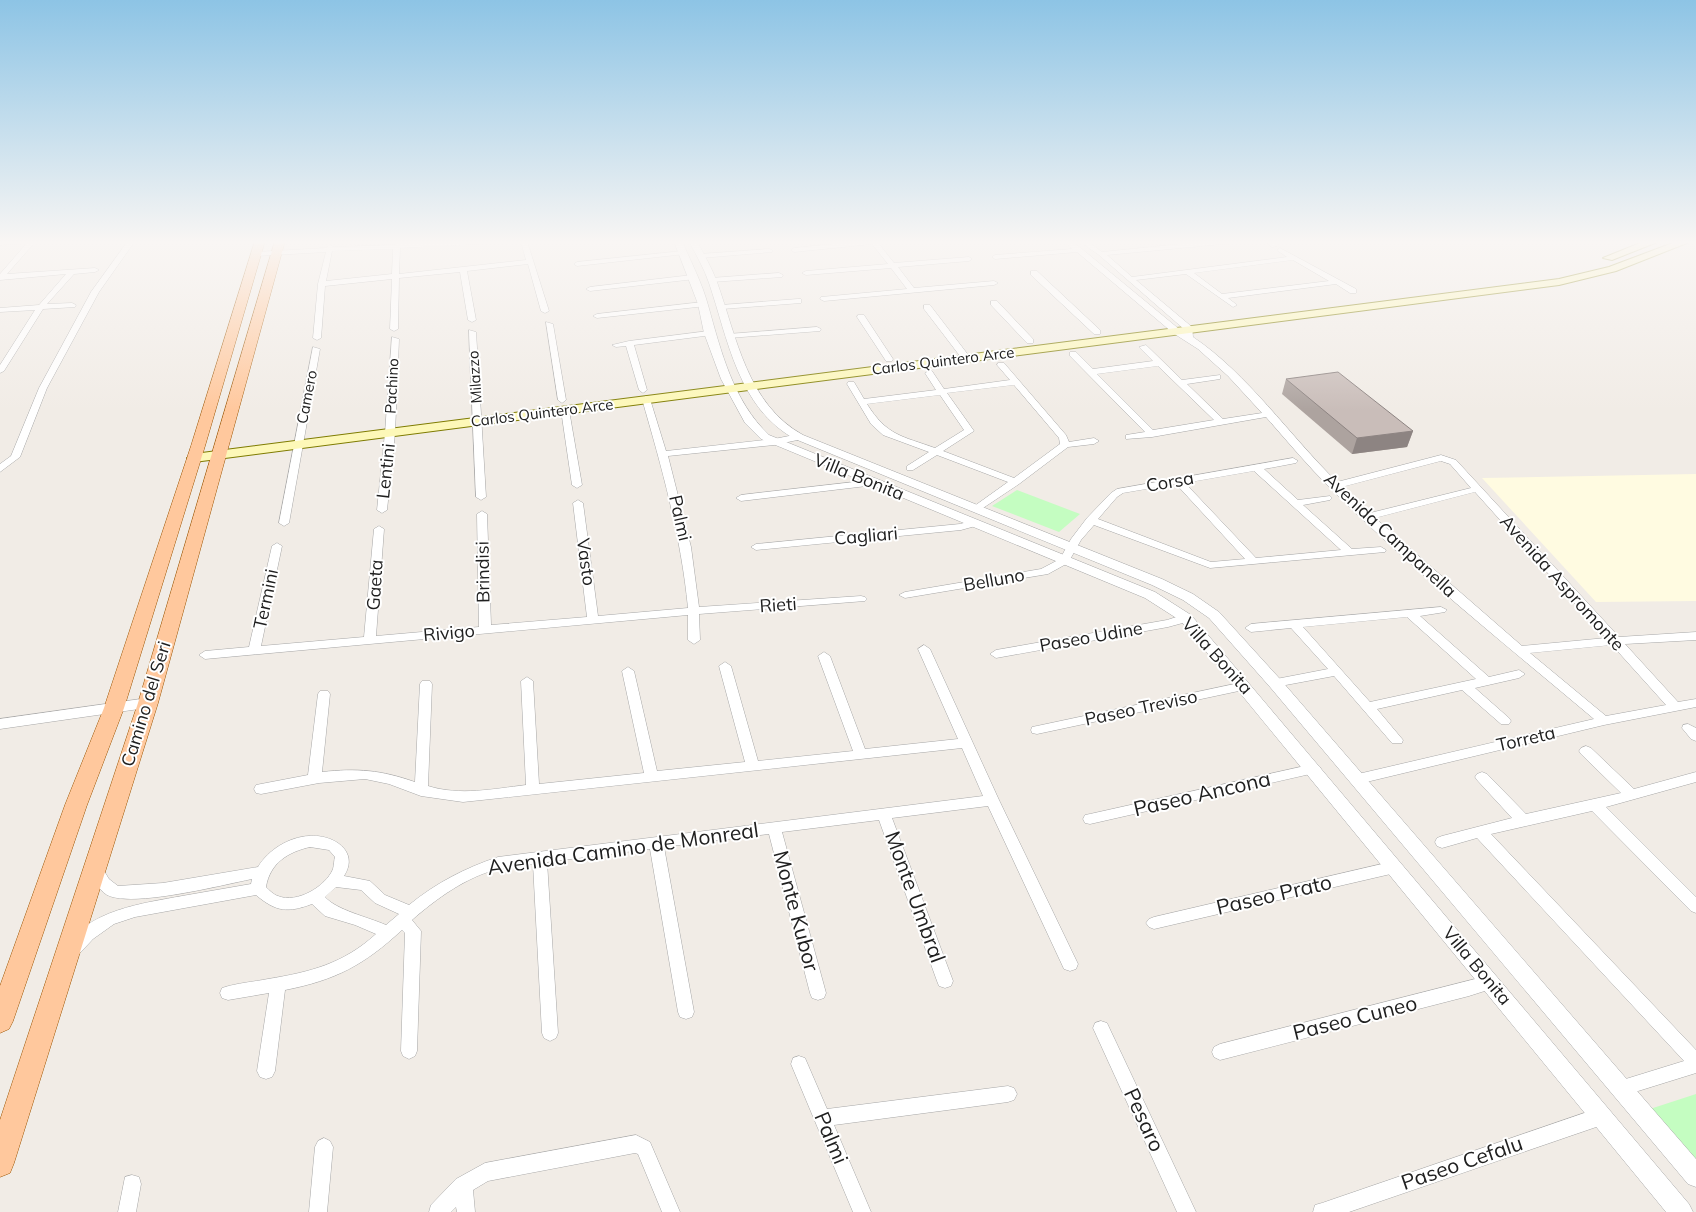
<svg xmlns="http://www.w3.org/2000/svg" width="1696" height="1212" font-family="Mulish,sans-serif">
<rect width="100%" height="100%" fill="#f1ece6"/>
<path fill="#fffbe1" d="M1696,474V601L1596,602L1482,478Z"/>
<g fill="#c4fdc1">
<path d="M1017,490L1080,514L1059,532L992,506Z"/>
<path d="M1696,1094V1162L1650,1109Z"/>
</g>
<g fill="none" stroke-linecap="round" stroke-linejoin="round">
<defs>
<g id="minor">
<path d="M0,241H36L7,274L95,268L99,270L95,272L74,274L47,304L72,303L76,305L75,307L43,309L4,371L0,373V365L35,310L0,312V308L39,305L66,274L0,280V274L27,243L0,245Z"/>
<path d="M128,241H135L99,292L47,388L20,457L0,472V464L11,456L39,388L91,292Z"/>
<path d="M396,241L399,242L400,244L470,241H527L549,311L545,313L541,311L528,264L467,271L476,320L472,322L468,320L460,272L399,278L398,329L394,331L390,329L392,279L325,286L321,338L317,340L313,338L318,284L326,252L256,256L253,254L256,252L326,248L330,245L333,247L394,245ZM521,242L526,260L399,274L400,248ZM393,249L392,274L326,281L332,251Z"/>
<path d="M864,241H889L879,244L894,263L969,257L972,259L969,261L898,267L914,288L994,281L998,283L994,285L824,301L820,299L821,297L907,289L891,268L806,275L802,273L806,271L888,264L872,244L794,252L791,250L794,248Z"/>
<path d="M1064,241H1071L1082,249L1179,329L1185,332V330L1099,255L1079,241H1087L1102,252L1211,241H1236L1233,243L1107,255L1132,277L1287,257L1278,251L1277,250L1280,248L1356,289V293H1350L1336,284L1228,298L1237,305L1233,307L1186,274L1136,280L1192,327L1193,337C1247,373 1290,436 1337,482L1441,455L1456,460L1619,637L1696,632V640L1625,644L1678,702L1696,699V707L1604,725L1358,784L1353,782L1351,779L1353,776L1358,774L1594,719C1505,644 1412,570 1330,488C1308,466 1287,441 1266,417L1152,437L1126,439V435L1145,432L1070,356V352H1076L1093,369L1153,361L1139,347L1146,345L1182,380L1220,375V379L1187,384L1223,419L1262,413L1228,376L1198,349L1173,333L1077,252L995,259L992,257L995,255L1072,249ZM1293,260L1329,281L1222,294L1194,273ZM1158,366L1214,420L1153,430L1097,374ZM1441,461L1450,464L1471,488L1370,513L1342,487ZM1475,492L1606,638L1522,646L1375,518ZM1612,645L1666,705L1606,716L1530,653Z"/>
<path d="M1265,241H1272L1277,246L1272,247Z"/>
<path d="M770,249L773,251L772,252L701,258L698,256L701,254Z"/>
<path d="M683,251L685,252V254L577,266L574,264L577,262Z"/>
<path d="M1031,271H1037L1100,330V334H1094L1031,275Z"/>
<path d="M779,273L783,275L782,277L712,282L708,280L712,278Z"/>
<path d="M692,275H695V279L590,291L586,289L590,287Z"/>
<path d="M798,299H801V303L722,309L718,307L722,305Z"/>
<path d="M991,301H997L1033,339V343H1027L991,305Z"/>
<path d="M703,302L707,304L706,306L597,318L593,316L597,314Z"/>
<path d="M924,305H930L969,356V360H963L924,309Z"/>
<path d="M858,315H864L893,359L892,361H886L857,317Z"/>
<path d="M546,322L553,324L566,400L562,403L558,400Z"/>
<path d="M817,327L821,329L820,331L729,338L725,336L729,334Z"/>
<path d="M469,330L476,332L486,497L481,500L476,497Z"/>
<path d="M709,331L713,333L712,335L634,345L647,390L643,393L639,390L626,346L616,347L612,345L629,341Z"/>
<path d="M392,337L399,339L395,433L387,510L382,513L377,510L385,433Z"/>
<path d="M313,347L320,349L289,523L284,526L279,523Z"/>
<path d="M998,363H1004L1066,435L1069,442L1094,438L1099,441L1094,444L1068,447L1019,484L977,512L973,511L972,509L973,507L1008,482L937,455L913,470H907V466L929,452L883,435L871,424L847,384L848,382H854L864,399L936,390L925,373L929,371H932L944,389L1010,380L997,365ZM1014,385L1059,438L1060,444L1014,478L943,451L974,431L947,393ZM940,395L964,430L935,448C902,436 887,436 867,404Z"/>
<path d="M646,396L650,399L666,451L774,439L799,434L804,437L802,439L774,445L668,456L691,547L699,607L861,596L865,597L867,599L865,601L699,614L700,640L694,644L688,640V615L205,659L199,655L205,651L249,647L272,546L277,543L282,546L261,646L364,637L374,529L379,526L384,529L376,636L479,627L477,514L482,511L487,514L491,625L587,617L573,503L578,500L583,503L598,616L688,608C681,536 662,468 642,399Z"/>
<path d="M565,407L569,410L582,485L577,488L572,485L561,410Z"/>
<path d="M1293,458L1298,461L1296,463L1264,469L1298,500L1330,496L1332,498L1330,500L1303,505L1352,549L1381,547L1386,550L1385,552L1210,568L1094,525L1081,540L1068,563L1048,574L905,598L899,595L905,592L1041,569L1060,559L1071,539L1087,518L1111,493L1117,489ZM1254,471L1341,550L1256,558L1185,483ZM1176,484L1245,559L1211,562L1098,519L1117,497L1123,493Z"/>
<path d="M872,480L877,483L875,485L741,501L736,498L741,495Z"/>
<path d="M975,520L980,523L979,525L961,530L756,550L751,547L756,544L960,524Z"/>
<path d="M1441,607L1447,610L1445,612L1420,616L1489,677L1519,670L1525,674L1519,678L1475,688L1509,718L1511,721L1509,724H1501L1462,690L1377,709L1403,740L1402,743H1392L1334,676L1275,687L1271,686L1269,683L1271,680L1328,669L1291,628L1251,632L1245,628L1251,624ZM1407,617L1476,679L1370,702L1303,627Z"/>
<path d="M1186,614L1192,618L1190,621L1168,627L996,658L990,654L996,650L1167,620Z"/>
<path d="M924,645L930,649L999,800L1078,964L1076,969L1070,971L1064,969L988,806L892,818L953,981L951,986L945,988L939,986L937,981L879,820L782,832L826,993L824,998L818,1000L812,998L810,993L769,834L664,847L694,1012L692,1017L686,1019L680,1017L678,1012L650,849L547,862L558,1033L556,1038L550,1041L544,1038L542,1033L533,864C522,866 509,866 498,869C466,877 436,899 412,920L421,931L417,1051L415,1056L409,1059L403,1056L401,1051L405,933L402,930C364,965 336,980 285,990L275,1071L272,1077L266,1079L260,1077L257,1071L269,993L228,1000L222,998L220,993L222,988C237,983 253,982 268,979C310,972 343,964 376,934L355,925L325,916L312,904C288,913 276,912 256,895L135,917L114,924L93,939L79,954L74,956L69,954L66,949C85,910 145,903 182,896C205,892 228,888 251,884L252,879C222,885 132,908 107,895C98,889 93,879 89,870L91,866L96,864L101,866L109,879L118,886L163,883L258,867C268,850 289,837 309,836C333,834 360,851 344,876L370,881L385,895L409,905C436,883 465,868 498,857L983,796L962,748L463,802L421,796L389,784L365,779L319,783L261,794L256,793L254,789L256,785L261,784L308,775L318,694L320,691H328L330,694L322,772C357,768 381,770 415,782L420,684L422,681H430L432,684L428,786C460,796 493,789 526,785L521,681L527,677L533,681L539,784L644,773L622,671L628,667L634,671L657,771L745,762L719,666L725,662L731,666L758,761L853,751L818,656L824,652L830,656L865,749L958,739L918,649ZM310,847L329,850L335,857C334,860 334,865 333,869C326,886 297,904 278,896C274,895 269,890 266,887C270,863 288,852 310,847ZM336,887L361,890L375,903L399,914L386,925C368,917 336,910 325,897Z"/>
<path d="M1244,682L1248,683L1250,686L1248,689L1037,734L1032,733L1031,730L1032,727L1037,726Z"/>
<path d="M1688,724L1696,728V741L1691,739L1682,728L1683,725Z"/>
<path d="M1586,746L1591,748L1634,789L1696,772V782L1606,807L1696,897V913L1691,911L1592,811L1491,834L1696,1050V1073L1622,1096L1616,1094L1613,1088L1616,1082L1684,1061L1477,838L1442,848L1437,846L1435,842L1437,838L1442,836L1512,818L1477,780L1475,777L1477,774L1482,772L1487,774L1526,814L1621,793L1581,754L1579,751L1581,748Z"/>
<path d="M1314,764L1319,766L1321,769L1319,772L1090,824L1085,823L1083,819L1085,815L1090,814Z"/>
<path d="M1395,861L1400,863L1402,867L1400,871L1395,873L1154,929L1149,927L1146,923L1149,919L1154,917Z"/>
<path d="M1491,975L1497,977L1499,982L1497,987L1469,996L1220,1060L1214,1057L1212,1052L1214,1047L1220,1044Z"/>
<path d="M1101,1021L1107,1023L1196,1212H1177L1093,1028L1095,1023Z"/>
<path d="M799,1056L805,1058L827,1109L1008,1086L1014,1088L1017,1094L1014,1100L1008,1102L834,1125L871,1212H853L791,1064L793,1058Z"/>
<path d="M1602,1107L1608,1110L1611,1116L1608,1122L1602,1125L1349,1212H1313L1315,1205L1322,1203Z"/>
<path d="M636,1135L650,1142L680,1212H662L638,1154L635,1153L488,1181L473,1190L475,1212H457L456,1207L451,1212H429L431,1205L456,1179L485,1163Z"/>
<path d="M324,1138L330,1141L333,1147L327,1212H309L315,1147L318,1141Z"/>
<path d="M132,1175L139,1177L141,1184L136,1212H118L125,1177Z"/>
</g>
<g id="tertiary">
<path d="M674,241H682C691,262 702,283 708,305C721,351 733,401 769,435L1155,592L1191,615L1689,1204L1693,1212H1666L1181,621L1145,598L761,439L745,423L721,379L704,333L698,304Z"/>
<path d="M689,241H697C704,255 712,268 717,282C737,338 747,404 803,435L1162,579L1193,594L1219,612L1280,679L1696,1159V1187L1688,1184L1270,687L1209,618L1183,600L1152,585L795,439C738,408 728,339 709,283C704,268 696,255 689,241Z"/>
<path d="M148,698L153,699L156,703L153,707L0,729V719Z"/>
</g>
<g id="secondary">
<path d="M1645,241H1660L1612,260L1603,258Z"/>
<path d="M1678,241H1692L1616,271L1559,285L194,462L187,458L194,454L1559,279L1609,267Z"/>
</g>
<g id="primary">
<path d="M255,241H265L205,446L124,708L87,805L13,1021L9,1029L0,1033V986L65,805L104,708L191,446Z"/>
<path d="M275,241H285L158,703L14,1163L10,1173L0,1177V1120L138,703Z"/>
</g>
</defs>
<use href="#minor" stroke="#a7a7a7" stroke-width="1"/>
<use href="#tertiary" stroke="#a7a7a7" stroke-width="1"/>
<use href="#secondary" stroke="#7e7b00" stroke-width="2"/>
<use href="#primary" stroke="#9c5400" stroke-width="1"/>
<use href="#minor" fill="#fff" fill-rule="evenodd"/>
<use href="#tertiary" fill="#fff" fill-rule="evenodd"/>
<use href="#secondary" fill="#fdf8b8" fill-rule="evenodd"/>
<use href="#primary" fill="#ffc89d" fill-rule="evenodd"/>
</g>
<path fill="#ada39f" d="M1286,379L1413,431L1407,447L1352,454L1282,394Z"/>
<path fill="#8d8482" d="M1413,431L1407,447L1352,454L1357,438Z"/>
<path fill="#c9bdb9" stroke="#8d8482" d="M1338,372L1413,431L1357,438L1286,379Z"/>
<linearGradient id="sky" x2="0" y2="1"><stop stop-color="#8dc4e5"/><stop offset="0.59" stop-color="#f9f6f4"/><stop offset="1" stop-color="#f9f6f4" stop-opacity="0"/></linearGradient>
<rect width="1696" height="411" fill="url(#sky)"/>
<g text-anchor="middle" stroke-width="4" stroke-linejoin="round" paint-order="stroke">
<g font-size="15" fill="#202020" stroke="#fff">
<text transform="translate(943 361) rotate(-7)" y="5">Carlos Quintero Arce</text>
<text transform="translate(475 377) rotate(-94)" y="5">Milazzo</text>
<text transform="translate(392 386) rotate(-87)" y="5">Pachino</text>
<text transform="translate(307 397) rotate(-79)" y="5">Camero</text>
<text transform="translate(542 413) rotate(-7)" y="5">Carlos Quintero Arce</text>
</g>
<g font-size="18" fill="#202020" stroke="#fff">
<text transform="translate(386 471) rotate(-84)" y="6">Lentini</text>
<text transform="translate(859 477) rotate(22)" y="6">Villa Bonita</text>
<text transform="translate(1170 482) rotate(-10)" y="6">Corsa</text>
<text transform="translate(680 518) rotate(77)" y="6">Palmi</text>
<text transform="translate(1390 535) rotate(43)" y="6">Avenida Campanella</text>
<text transform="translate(866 536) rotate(-5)" y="6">Cagliari</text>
<text transform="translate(586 562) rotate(82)" y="6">Vasto</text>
<text transform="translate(483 572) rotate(-91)" y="6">Brindisi</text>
<text transform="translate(994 580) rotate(-10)" y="6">Belluno</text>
<text transform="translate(1562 583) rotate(48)" y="6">Avenida Aspromonte</text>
<text transform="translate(375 585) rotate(-86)" y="6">Gaeta</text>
<text transform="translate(266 599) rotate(-78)" y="6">Termini</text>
<text transform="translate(778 605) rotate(-4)" y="6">Rieti</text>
<text transform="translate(449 633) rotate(-5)" y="6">Rivigo</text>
<text transform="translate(1091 637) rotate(-10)" y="6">Paseo Udine</text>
<text transform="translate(1217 656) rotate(48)" y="6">Villa Bonita</text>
<text transform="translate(146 704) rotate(-73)" y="6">Camino del Seri</text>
<text transform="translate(1141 708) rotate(-12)" y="6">Paseo Treviso</text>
<text transform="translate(1526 739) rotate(-13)" y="6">Torreta</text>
<text transform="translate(1477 966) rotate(50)" y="6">Villa Bonita</text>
</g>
<g font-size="21" fill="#202020" stroke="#fff">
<text transform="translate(1202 794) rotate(-13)" y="7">Paseo Ancona</text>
<text transform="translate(623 849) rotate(-8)" y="7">Avenida Camino de Monreal</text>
<text transform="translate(1274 895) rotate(-13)" y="7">Paseo Prato</text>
<text transform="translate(915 897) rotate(70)" y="7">Monte Umbral</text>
<text transform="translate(796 911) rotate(75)" y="7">Monte Kubor</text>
<text transform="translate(1355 1018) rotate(-14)" y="7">Paseo Cuneo</text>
<text transform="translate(1144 1120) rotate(65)" y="7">Pesaro</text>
<text transform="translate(831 1138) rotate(67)" y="7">Palmi</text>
<text transform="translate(1462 1163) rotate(-19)" y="7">Paseo Cefalu</text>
</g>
</g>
</svg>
